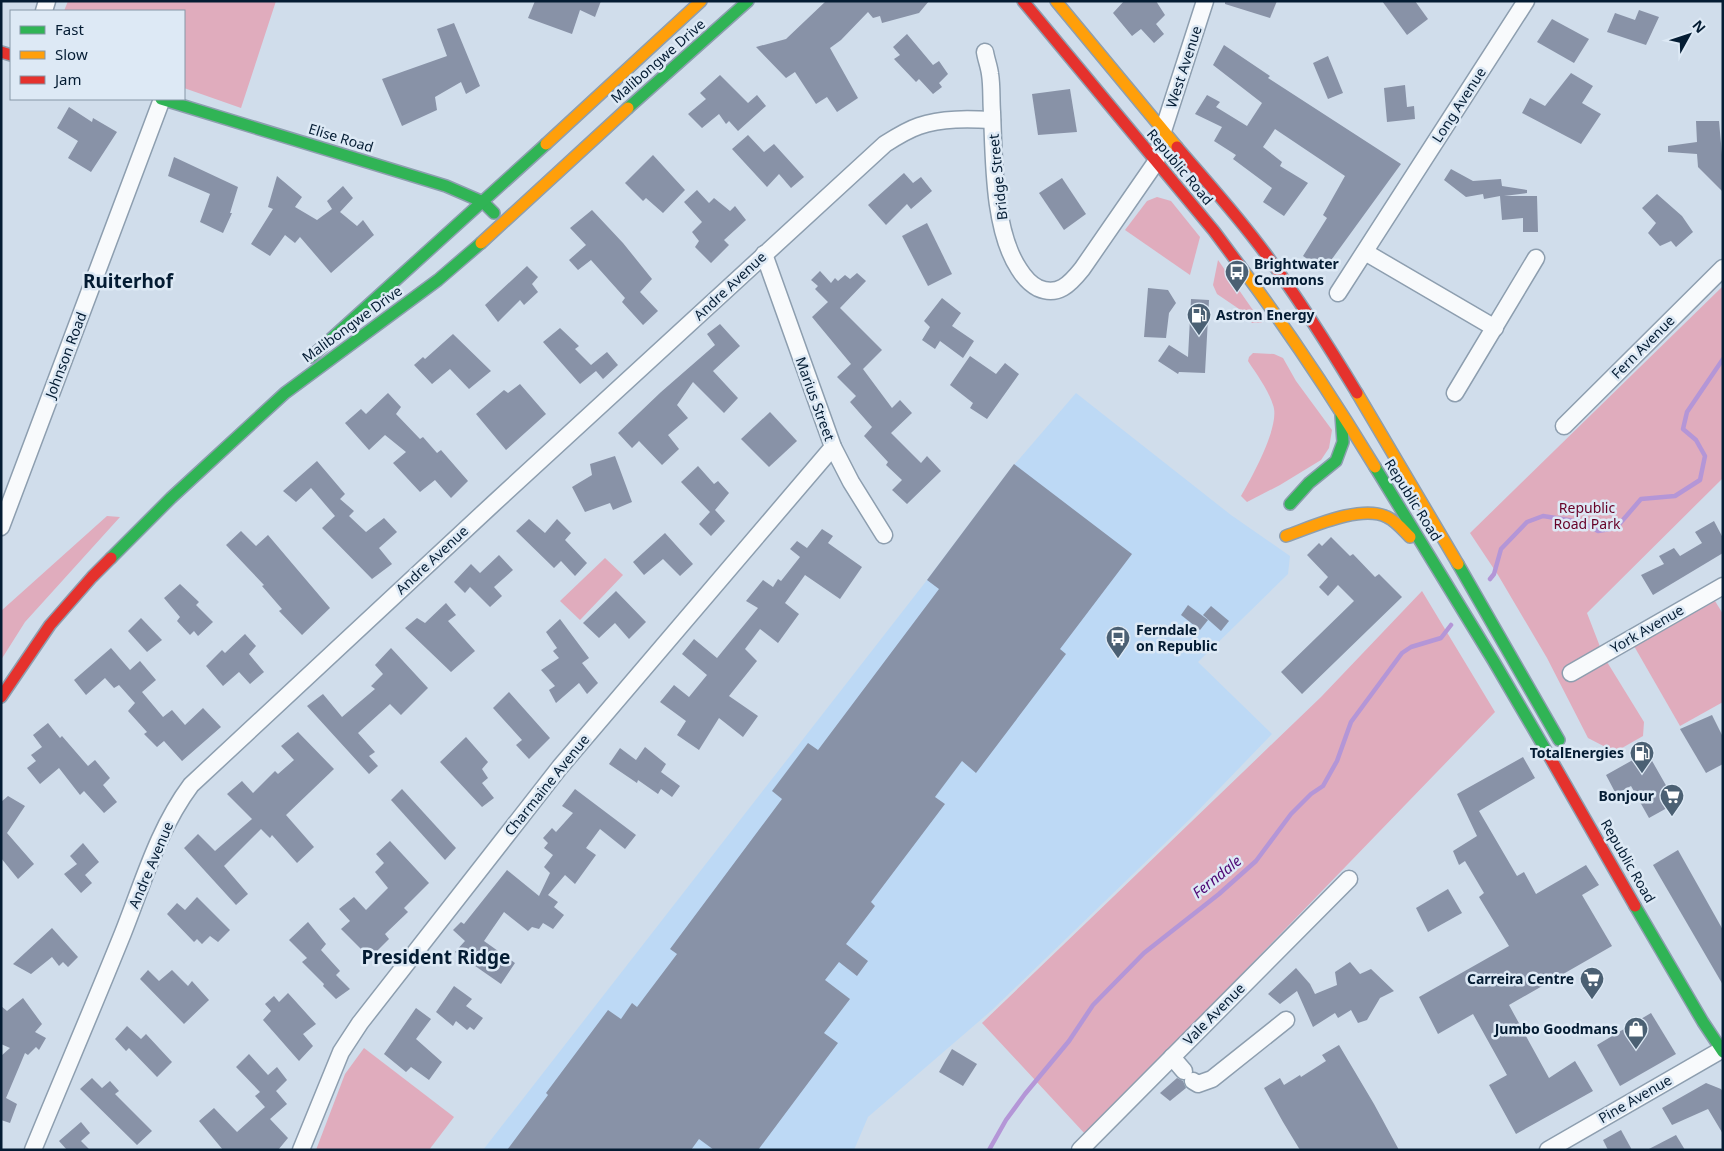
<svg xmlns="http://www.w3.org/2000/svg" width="1724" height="1151" font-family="'Noto Sans',sans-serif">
<rect width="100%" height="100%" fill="#d0ddeb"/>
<path fill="#bdd9f5" d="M1076,393L1231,515L1290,556L1288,574L1198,662L1272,734L1190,819L991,1011L868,1117L854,1150H483L927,580L1014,465Z"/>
<g fill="#e0acbd">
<path d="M68,1H276L241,108L184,88V11H64Z"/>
<path d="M1157,197L1171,201L1200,237L1190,275L1125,230L1147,201Z"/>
<path d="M1218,260L1262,323H1252L1242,311L1217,294L1213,285Z"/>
<path d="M1723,286V478L1587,613L1604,657L1644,722L1643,736L1615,752L1588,738L1547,658L1498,575L1470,533Z"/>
<path d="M1253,353L1274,354L1283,358L1296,381L1332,430L1329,448L1321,460L1280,485L1247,502L1241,496C1252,477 1281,425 1273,405C1268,389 1257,375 1248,361L1249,357Z"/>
<path d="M107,516L120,517L25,622L1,660V611Z"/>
<path d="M605,558L623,575L580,620L560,601Z"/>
<path d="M1422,591L1495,712L1086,1135L982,1023L1321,697Z"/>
<path d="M1715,601L1723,614V702L1680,726L1634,646Z"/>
<path d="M364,1048L454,1117L429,1150H316L345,1074Z"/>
</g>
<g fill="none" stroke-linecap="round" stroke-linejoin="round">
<g stroke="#b496d7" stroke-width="4.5">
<path d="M1490,579L1494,574L1501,549L1527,522L1543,516L1581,522L1598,531L1616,528L1641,499L1675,496L1700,480L1705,456L1696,440L1683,429L1687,412L1723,359"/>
<path d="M989,1150L1006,1120L1025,1094L1069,1041L1093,1005L1144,953L1219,894L1256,861L1291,814L1311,794L1323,786L1337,761L1351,722L1402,653L1411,647L1441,638L1451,625"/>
</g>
</g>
<g fill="#8892a7">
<path d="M535,1H601L595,17L580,10L572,34L528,18Z"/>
<path d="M826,1H929L919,13L882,23L880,16L873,18L868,12L841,40L830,48L858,98L837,112L827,97L816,104L795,72L786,78L756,47L786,39Z"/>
<path d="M1124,1H1156L1165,15L1156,24L1164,34L1154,43L1141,29L1132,36L1113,13Z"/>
<path d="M1225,1H1277L1270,18L1225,4Z"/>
<path d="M1382,1H1415L1428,19L1407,35Z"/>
<path d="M1639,10L1659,17L1646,45L1607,32L1615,13L1635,20Z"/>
<path d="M1552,19L1589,39L1574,63L1537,42Z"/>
<path d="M454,23L480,86L466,94L461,82L435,97L437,110L402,126L382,79L447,56L437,29Z"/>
<path d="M907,34L933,65L939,61L948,74L939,83L942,87L933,94L919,79L916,82L894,59L900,55L893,47Z"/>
<path d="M1224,45L1270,76L1268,78L1401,164L1324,270L1303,256L1327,218L1323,215L1345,176L1275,129L1263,147L1282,162L1280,166L1308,183L1284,216L1263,202L1272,188L1233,159L1236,155L1214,141L1222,127L1195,114L1207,95L1220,102L1216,107L1247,126L1262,103L1213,65Z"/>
<path d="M1328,56L1343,93L1328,99L1313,63Z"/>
<path d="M1571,73L1593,86L1582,103L1601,114L1581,144L1522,113L1530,98L1545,106Z"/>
<path d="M720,75L748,103L757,95L766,106L738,131L729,121L726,124L719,114L702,128L688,114L706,99L700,93Z"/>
<path d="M1405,85L1407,107L1414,106L1415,119L1387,122L1384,88Z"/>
<path d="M1070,89L1077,132L1038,135L1032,94Z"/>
<path d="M69,107L92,122L93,118L117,132L91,172L68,158L78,141L57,128Z"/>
<path d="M1696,121H1719L1723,166V192L1698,167L1697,154L1668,152V146L1697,142Z"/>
<path d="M748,135L764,152L774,144L804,177L791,188L779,174L767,187L732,149Z"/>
<path d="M653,155L685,190L663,213L646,198L643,201L625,183Z"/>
<path d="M174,157L238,187L230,213H232L223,233L200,222L210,194L168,176Z"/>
<path d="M1451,169L1473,181L1501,179L1502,186L1527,190V193L1504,196H1537L1538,232H1523V218L1502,220L1500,196L1484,199L1483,194L1466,197L1444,180Z"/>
<path d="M904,173L913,183L921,177L932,191L911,209L907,204L886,225L868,205Z"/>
<path d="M277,176L302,197L295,207L317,220L332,209L327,201L343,186L353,198L340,212L357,226L363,220L374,235L331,273L300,237L295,243L285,235L270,256L251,244L273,209L268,207Z"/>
<path d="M1062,178L1086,214L1064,230L1039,193Z"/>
<path d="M697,190L709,203L714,198L730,211L735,206L746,220L724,240L729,245L711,263L695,247L699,241L692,232L702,222L684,202Z"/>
<path d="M1657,194L1682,216L1693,232L1676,247L1671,241L1660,246L1648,233L1656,223L1642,208Z"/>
<path d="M592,210L623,243L652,279L640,292L658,311L643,325L622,302L625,298L591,260L578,270L569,260L586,245L570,228Z"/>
<path d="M927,223L952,274L928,286L902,236Z"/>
<path d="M527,266L538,277L532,284L538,292L524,305L520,300L498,322L485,305Z"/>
<path d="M820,271L831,283L835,278L838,281L845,275L850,279L857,273L866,281L840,308L882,350L863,369L892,408L900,400L912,413L891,433L921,463L927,456L941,471L907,504L892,490L902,480L886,465L888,462L864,436L872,427L850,402L856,396L837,377L851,364L812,317L828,302L815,289L818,286L811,280Z"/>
<path d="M1148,288L1168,290L1176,303L1169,313L1166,338L1144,337Z"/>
<path d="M942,298L961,313L952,326L974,341L963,358L940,341L935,349L922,340L930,327L924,321Z"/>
<path d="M1191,299L1209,300L1205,373L1179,372L1178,374L1158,361L1169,345L1188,357Z"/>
<path d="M720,324L740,346L713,371L738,398L724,413L693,382L677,405L688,418L668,435L679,449L662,465L639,441L632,448L618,433L661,392L715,345L707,334Z"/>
<path d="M560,328L579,346L575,349L591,365L607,352L618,365L603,379L596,371L580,384L543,342Z"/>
<path d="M453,334L491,371L469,389L450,369L432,384L414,365L423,357L425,359Z"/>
<path d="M970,356L996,374L1005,363L1019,374L987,419L970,408L973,403L950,385Z"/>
<path d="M520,384L546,414L506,450L476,414L504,390L508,393Z"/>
<path d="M388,393L401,407L396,414L420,439L423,437L437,453L441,450L468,481L451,498L435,480L420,492L393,463L406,452L385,435L369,450L345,423L361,409L366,414Z"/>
<path d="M770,412L797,441L769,467L741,439Z"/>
<path d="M615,456L632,502L613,510L610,503L585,512L572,487L592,475L590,464Z"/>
<path d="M317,461L345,494L340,499L354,511L349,516L366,532L384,518L397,532L379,548L392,564L372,579L322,528L335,516L311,488L296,502L283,491Z"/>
<path d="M1014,464L1132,554L1060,649L1066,654L976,773L962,761L935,797L945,804L871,902L875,906L846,944L868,961L857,976L839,962L825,980L850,999L824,1033L838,1043L758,1150H714L699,1139L691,1150H507L548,1095L546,1093L608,1010L621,1019L632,1003L637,1007L677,954L670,949L782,799L772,791L808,743L818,750L939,589L927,580Z"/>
<path d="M698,466L714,484L718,481L729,493L715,510L725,521L711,536L699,524L710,512L681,482Z"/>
<path d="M529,519L545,533L557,519L571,533L565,540L587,563L575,576L561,561L554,568L516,531Z"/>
<path d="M1714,521L1723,538V553L1653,595L1641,575L1664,564L1659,556L1674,548L1680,556L1702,543L1695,532Z"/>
<path d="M822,529L833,536L828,543L862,567L840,599L805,575L785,603L799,614L778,643L760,629L745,649L757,661L729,696L758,716L743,737L719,718L699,750L677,735L686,721L660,702L674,685L689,697L707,675L682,654L694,639L717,658L758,608L746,601L763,580L773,587L778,579L781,581L800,557L790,549L797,541L807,548Z"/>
<path d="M241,531L256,546L268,535L330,608L302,635L279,611L282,609L262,586L264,585L226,545Z"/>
<path d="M665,533L693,564L680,576L663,559L644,575L633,562Z"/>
<path d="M1331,537L1350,556L1353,554L1375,577L1379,574L1402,597L1302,694L1281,672L1354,601L1338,585L1328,596L1319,587L1328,577L1307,555L1319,543L1322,546Z"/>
<path d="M499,555L513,570L494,587L502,596L490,607L470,587L465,593L454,582L471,564L480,573Z"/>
<path d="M180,584L199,602L196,605L213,622L198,636L194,631L190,635L177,621L180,617L164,598Z"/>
<path d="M616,591L646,622L629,639L615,623L599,638L583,623Z"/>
<path d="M446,603L456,615L448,621L475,651L451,672L405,628L417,618L425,623Z"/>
<path d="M1188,605L1208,620L1200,630L1181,615Z"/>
<path d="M1211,606L1229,621L1221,631L1203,615Z"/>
<path d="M141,618L162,640L147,652L128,631Z"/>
<path d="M560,619L589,658L582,663L598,683L587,694L579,683L556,703L549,690L555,686L541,670L559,658L553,651L557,648L546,632Z"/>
<path d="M245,634L256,646L249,654L264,672L250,684L239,672L223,686L206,666L222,650L225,653Z"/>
<path d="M111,648L130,670L140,661L156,680L142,692L163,717L172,710L185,725L203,708L221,727L182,761L164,741L157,747L144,734L147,732L128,711L135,703L119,685L114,688L105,678L86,695L74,680Z"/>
<path d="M391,648L428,688L401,715L390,704L358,733L375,752L369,756L378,766L369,774L307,706L323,694L342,717L375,689L371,686L383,674L375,665Z"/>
<path d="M509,692L550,738L529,759L516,745L522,740L493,708Z"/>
<path d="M1712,715L1723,737V764L1706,773L1680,729Z"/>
<path d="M48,723L60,738L62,736L88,766L95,760L110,778L103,785L117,802L104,813L84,791L80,795L59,768L40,784L27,768L36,761L31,755L42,747L33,735Z"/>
<path d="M298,732L334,769L286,815L314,847L297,863L272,835L270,838L261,829L224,866L248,894L236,905L184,848L198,834L215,851L252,819L227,794L242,781L253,793L275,771L278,774L294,760L281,746Z"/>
<path d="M466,737L488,762L482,769L488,778L482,783L494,798L482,807L440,762Z"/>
<path d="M645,747L666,764L661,772L680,786L672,797L661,789L658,794L638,780L637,783L609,764L620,748L636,760Z"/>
<path d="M1647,752L1676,803L1649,818L1631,786L1616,794L1606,775Z"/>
<path d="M1523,757L1535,778L1479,811L1517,876L1524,872L1536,894L1586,865L1599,885L1582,895L1612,946L1509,1005L1549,1078L1575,1061L1593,1091L1516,1134L1489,1085L1507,1075L1473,1014L1438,1034L1419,997L1509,946L1479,897L1484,893L1465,861L1459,865L1453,851L1477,836L1457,794Z"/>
<path d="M402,789L456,848L445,860L391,800Z"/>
<path d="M575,789L636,835L625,849L600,829L586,848L596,855L575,884L565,875L548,895L558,902L554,907L564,915L553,929L543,923L539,929L532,927L528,931L504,912L484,941L515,963L501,984L455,952L465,941L453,930L461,922L464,924L507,870L539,896L550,873L544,867L553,855L544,848L548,843L543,838L552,828L556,832L573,813L562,806Z"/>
<path d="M8,796L25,806L7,833L34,864L18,879L1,858V802Z"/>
<path d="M390,841L429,883L404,908L408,912L385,934L389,939L370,958L341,929L350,921L339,909L354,897L366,910L388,888L375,872L384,863L376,854Z"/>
<path d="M83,843L99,862L85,875L92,883L81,893L64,874L77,864L70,856Z"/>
<path d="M1678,850L1723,930V985L1653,865Z"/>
<path d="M1448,889L1462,913L1428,932L1416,908Z"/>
<path d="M197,897L230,930L218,942L210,936L202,944L197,939L194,942L167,914L177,903L185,910Z"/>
<path d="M308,922L326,944L321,950L340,971L336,975L350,989L336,999L323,986L324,984L302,962L307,958L289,940Z"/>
<path d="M52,928L78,957L68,967L63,962L59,966L52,957L31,974L13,964Z"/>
<path d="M1350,962L1360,974L1371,969L1394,991L1380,998L1367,1020L1358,1023L1351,1010L1338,1018L1335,1013L1313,1027L1297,991L1280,1004L1268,994L1296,968L1310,984L1315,994L1337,985L1335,972Z"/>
<path d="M148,970L159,981L172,970L188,986L192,981L209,1000L184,1024L140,979Z"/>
<path d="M454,986L472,999L466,1006L483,1018L474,1030L470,1027L467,1030L456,1021L453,1026L436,1012Z"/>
<path d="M288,993L316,1024L303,1034L313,1046L299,1061L263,1020L271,1011L265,1004L274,996L279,1002Z"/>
<path d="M23,998L42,1024L35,1032L46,1038L39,1050L36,1047L28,1055L25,1053L6,1098L17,1104L10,1123L1,1120V1056L10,1048L1,1044V1006L7,1011Z"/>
<path d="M416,1008L431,1019L416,1039L442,1062L429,1080L411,1067L406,1072L384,1054Z"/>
<path d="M1651,1013L1676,1054L1620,1086L1597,1045Z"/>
<path d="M127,1026L141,1039L146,1034L172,1062L157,1077L129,1048L126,1051L115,1039Z"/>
<path d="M1339,1045L1374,1104L1399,1150H1300L1283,1122L1264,1088L1280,1078L1284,1085L1300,1075L1301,1077L1326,1061L1322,1055Z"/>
<path d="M952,1049L977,1064L963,1086L939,1072Z"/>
<path d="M249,1054L268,1075L277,1067L287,1080L276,1091L287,1104L270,1119L288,1138L278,1150H223L199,1121L214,1108L237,1132L265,1107L255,1096L260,1092L236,1067Z"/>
<path d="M92,1078L102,1088L110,1081L119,1091L115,1094L152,1131L137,1145L80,1089Z"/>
<path d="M1177,1078L1183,1081L1186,1088L1170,1101L1160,1093Z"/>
<path d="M1706,1083L1721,1089L1723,1092V1134L1708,1109L1672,1125L1662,1108Z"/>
<path d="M81,1122L90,1133L81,1141L90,1150H67L59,1141Z"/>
<path d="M1621,1130L1632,1150H1608L1603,1140Z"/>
<path d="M1676,1135L1685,1150H1647Z"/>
</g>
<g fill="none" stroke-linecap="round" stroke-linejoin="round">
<defs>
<g id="street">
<path d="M44,11L47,1"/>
<path d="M985,52C986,59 989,66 990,74C992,86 991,100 992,112C994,159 993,230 1019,269C1024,277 1030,284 1038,288C1058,297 1070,284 1082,269L1156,162L1163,131L1205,1"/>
<path d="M1365,252L1495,328"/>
<path d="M764,254L833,447L851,482L884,535"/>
<path d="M1338,293L1526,1"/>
<path d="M1455,393L1536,258"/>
<path d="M1564,426L1723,268"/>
<path d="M1,527L162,99"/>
<path d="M1571,673L1723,586"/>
<path d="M1172,1057L1184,1071"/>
<path d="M1193,1081L1198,1084L1212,1079L1286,1020"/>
<path d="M33,1150C63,1077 94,1005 123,933C143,883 158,829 191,785L493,504L885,144C896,137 907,130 919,126C942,118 969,119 992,120"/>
<path d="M301,1150L341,1052L360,1023L560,767L833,447"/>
<path d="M1080,1150L1349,879"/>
<path d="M1548,1150L1723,1049"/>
</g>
<g id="fast">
<path d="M161,99L446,186L483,202L494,213"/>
<path d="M628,108L748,1"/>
<path d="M311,357L546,144"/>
<path d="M1375,467L1493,660L1548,754"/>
<path d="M1290,504L1309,483L1336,461L1343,442L1341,415"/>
<path d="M111,558L171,498L285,393L438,280L481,243"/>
<path d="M1458,564L1559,740"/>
<path d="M1635,906L1703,1022L1723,1052"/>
</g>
<g id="slow">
<path d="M1056,1L1177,147"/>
<path d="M546,144L701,1"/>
<path d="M481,243L628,108"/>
<path d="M1240,266C1288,330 1333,398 1375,467"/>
<path d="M1357,393L1458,564"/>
<path d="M1286,536C1312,527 1361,504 1387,517C1396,521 1403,530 1410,537"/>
</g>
<g id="jam">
<path d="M1023,1L1214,231L1240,266"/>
<path d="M1,52L11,55"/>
<path d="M1177,147C1207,182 1238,216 1265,253C1298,298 1328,345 1357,393"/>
<path d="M1,697L50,625L92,577L111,558"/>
<path d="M1548,754L1635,906"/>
</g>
</defs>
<use href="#street" stroke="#8d9eaf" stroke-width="19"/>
<use href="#fast" stroke="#8d9eaf" stroke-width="14"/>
<use href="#slow" stroke="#8d9eaf" stroke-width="14"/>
<use href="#jam" stroke="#8d9eaf" stroke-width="14"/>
<use href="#street" stroke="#f8fafc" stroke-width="16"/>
<use href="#fast" stroke="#30b455" stroke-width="11"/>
<use href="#slow" stroke="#ff9f0a" stroke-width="11"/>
<use href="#jam" stroke="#e5322d" stroke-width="11"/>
</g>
<defs>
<symbol id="bus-pin" viewBox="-11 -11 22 30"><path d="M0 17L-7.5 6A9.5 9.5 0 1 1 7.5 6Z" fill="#4b6073" stroke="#dde9f5"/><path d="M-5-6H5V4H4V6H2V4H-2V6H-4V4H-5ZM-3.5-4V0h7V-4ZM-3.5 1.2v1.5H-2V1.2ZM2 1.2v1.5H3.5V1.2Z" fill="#fff"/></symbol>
<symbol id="fuel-pin" viewBox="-11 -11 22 30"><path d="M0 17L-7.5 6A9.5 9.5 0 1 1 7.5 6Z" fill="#4b6073" stroke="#dde9f5"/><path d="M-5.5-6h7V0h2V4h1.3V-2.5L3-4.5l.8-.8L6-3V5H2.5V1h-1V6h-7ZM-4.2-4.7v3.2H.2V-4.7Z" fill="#fff"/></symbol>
<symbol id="supermarket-pin" viewBox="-11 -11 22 30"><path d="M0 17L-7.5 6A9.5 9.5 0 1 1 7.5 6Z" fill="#4b6073" stroke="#dde9f5"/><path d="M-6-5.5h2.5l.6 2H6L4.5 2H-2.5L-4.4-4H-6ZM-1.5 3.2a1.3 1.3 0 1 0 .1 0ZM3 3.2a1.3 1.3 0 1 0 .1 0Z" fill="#fff"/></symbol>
<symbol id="shop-pin" viewBox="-11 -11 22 30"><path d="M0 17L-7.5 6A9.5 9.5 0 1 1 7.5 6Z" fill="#4b6073" stroke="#dde9f5"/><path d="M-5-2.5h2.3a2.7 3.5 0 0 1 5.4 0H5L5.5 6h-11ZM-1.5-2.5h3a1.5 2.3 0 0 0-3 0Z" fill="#fff"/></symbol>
</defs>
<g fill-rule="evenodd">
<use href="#bus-pin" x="1223" y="258" width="28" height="38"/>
<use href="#fuel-pin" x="1185" y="301" width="28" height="38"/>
<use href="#bus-pin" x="1104" y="624" width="28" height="38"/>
<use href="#fuel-pin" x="1628" y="739" width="28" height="38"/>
<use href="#supermarket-pin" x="1658" y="782" width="28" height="38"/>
<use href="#supermarket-pin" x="1578" y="965" width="28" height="38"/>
<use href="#shop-pin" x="1622" y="1015" width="28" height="38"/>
</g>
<g text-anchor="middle" stroke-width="5" stroke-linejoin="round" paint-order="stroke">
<g font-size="14" fill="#041c33" stroke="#dde9f5">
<text transform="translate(658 61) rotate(-41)" y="5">Malibongwe Drive</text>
<text transform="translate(1184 67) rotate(-72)" y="5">West Avenue</text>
<text transform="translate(1459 105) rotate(-57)" y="5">Long Avenue</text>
<text transform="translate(341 138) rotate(17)" y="5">Elise Road</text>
<text transform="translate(1180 167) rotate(50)" y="5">Republic Road</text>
<text transform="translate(998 177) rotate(-96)" y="5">Bridge Street</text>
<text transform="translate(730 286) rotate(-43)" y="5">Andre Avenue</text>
<text transform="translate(352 324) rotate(-36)" y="5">Malibongwe Drive</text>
<text transform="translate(1643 347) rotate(-45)" y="5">Fern Avenue</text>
<text transform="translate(66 355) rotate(-69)" y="5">Johnson Road</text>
<text transform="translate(815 399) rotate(70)" y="5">Marius Street</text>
<text transform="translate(1413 500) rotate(58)" y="5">Republic Road</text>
<text transform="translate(432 560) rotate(-43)" y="5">Andre Avenue</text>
<text transform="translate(1647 629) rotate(-30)" y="5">York Avenue</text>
<text transform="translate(547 785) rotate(-51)" y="5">Charmaine Avenue</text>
<text transform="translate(1628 861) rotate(60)" y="5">Republic Road</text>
<text transform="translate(151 865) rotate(-67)" y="5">Andre Avenue</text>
<text transform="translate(1214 1014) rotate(-45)" y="5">Vale Avenue</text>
<text transform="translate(1635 1099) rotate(-30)" y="5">Pine Avenue</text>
</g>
<g font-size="14" font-weight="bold" fill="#041c33" stroke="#dde9f5" text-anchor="end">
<text x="1254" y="269" text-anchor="start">Brightwater<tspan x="1254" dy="16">Commons</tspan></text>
<text x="1216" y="320" text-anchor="start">Astron Energy</text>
<text x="1136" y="635" text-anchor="start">Ferndale<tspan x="1136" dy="16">on Republic</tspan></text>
<text x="1624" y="758">TotalEnergies</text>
<text x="1654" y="801">Bonjour</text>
<text x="1574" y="984">Carreira Centre</text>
<text x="1618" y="1034">Jumbo Goodmans</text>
</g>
<g font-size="14" fill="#670227" stroke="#dde9f5">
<text x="1587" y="513">Republic<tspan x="1587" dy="16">Road Park</tspan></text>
</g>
<g font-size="15" font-style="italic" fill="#4f0874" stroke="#dde9f5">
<text transform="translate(1217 877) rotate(-39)" y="5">Ferndale</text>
</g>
<g font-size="19" font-weight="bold" fill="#041c33" stroke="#dde9f5">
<text x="128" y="288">Ruiterhof</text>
<text x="436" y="964">President Ridge</text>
</g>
</g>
<rect width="1724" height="1151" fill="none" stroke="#041c33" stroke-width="5"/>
<rect x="10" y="10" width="175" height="90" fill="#dde9f5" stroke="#8697a7"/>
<rect x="20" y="26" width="25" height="8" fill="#30b455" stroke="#8697a7"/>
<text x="55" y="35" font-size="15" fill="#041c33">Fast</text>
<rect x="20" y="51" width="25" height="8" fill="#ff9f0a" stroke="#8697a7"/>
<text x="55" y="60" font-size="15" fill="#041c33">Slow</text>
<rect x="20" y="76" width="25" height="8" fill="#e5322d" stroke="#8697a7"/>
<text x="55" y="85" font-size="15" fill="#041c33">Jam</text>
<g transform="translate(1689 35) rotate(50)" stroke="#dde9f5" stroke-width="4" paint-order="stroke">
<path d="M0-4L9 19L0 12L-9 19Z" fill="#041c33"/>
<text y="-8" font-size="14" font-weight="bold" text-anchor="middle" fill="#041c33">N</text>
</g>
</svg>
